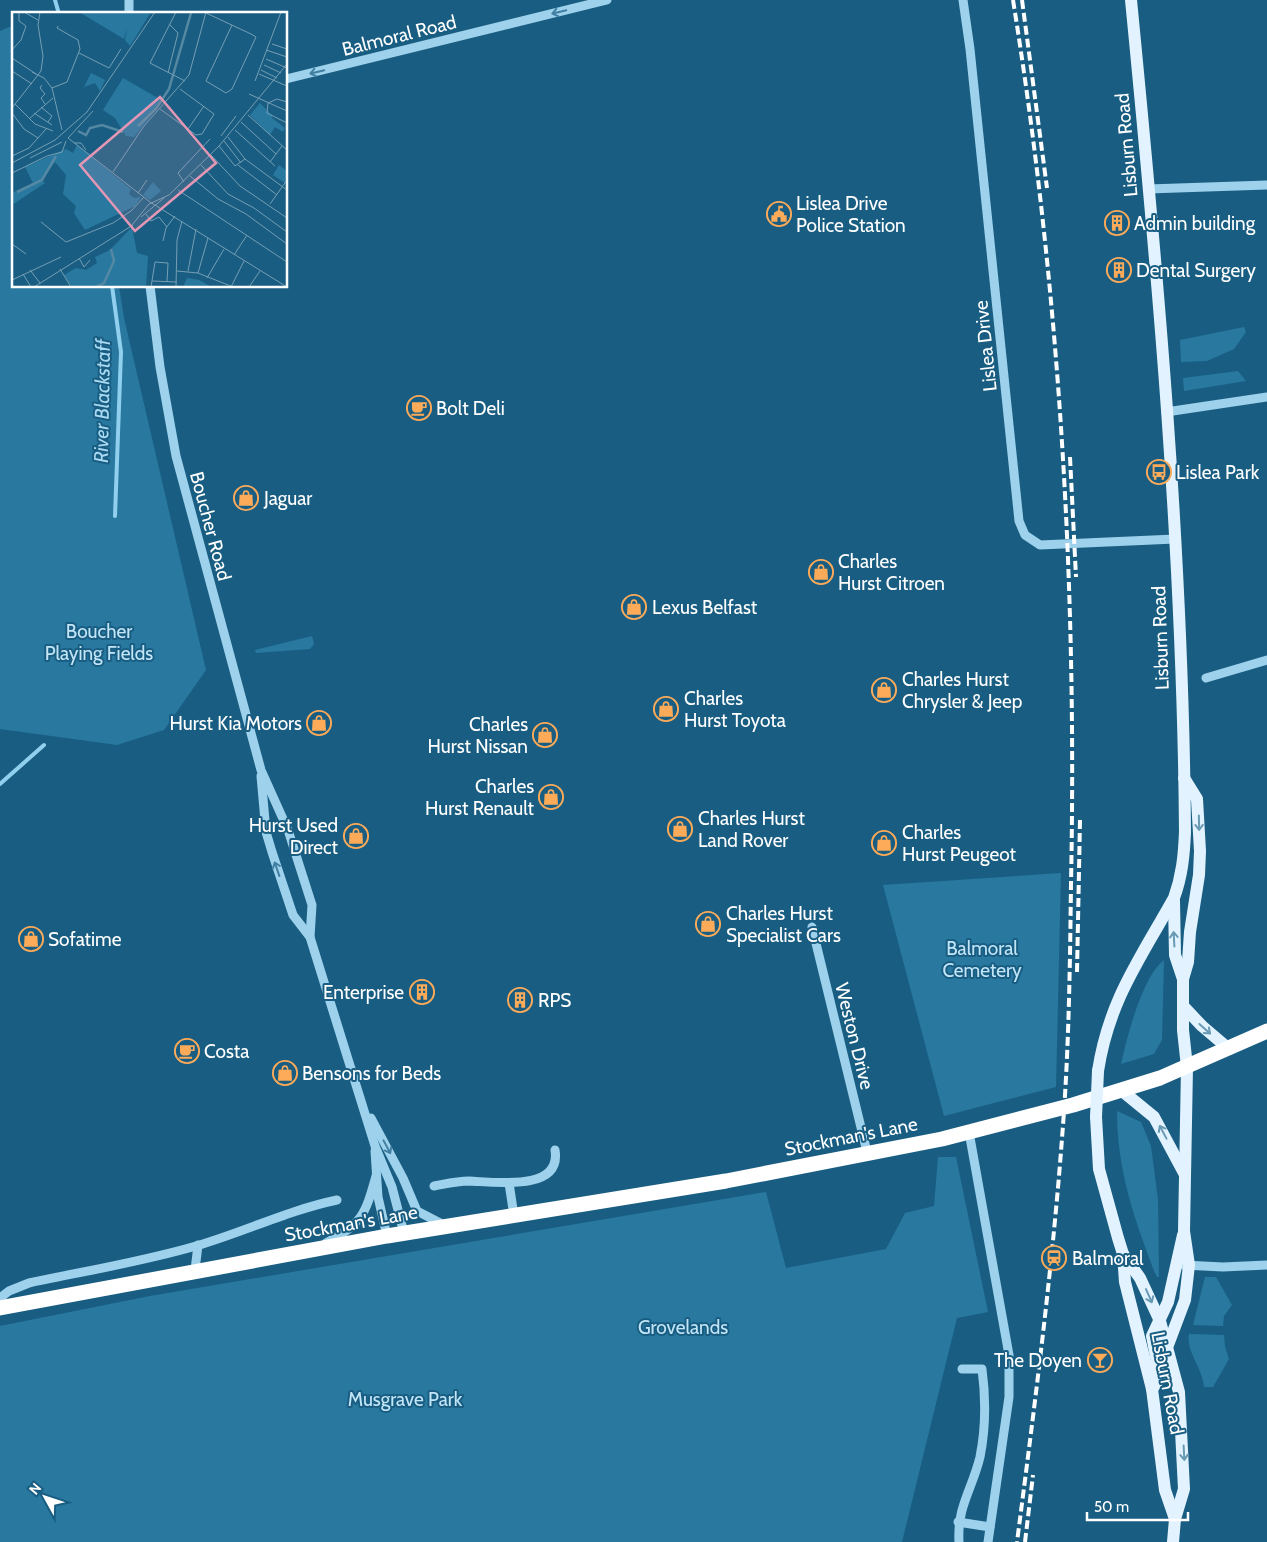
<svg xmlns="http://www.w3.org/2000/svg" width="1267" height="1542" font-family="Cabin,sans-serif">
<rect width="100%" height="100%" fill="#195e82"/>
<g fill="#2878a0">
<path d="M14,25V286H119L124,318L206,670L164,730L117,745L0,729V31Z"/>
<path d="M1244,327L1246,332L1234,349L1207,361L1181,362L1180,340Z"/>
<path d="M1238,371L1246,381L1184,391L1183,378Z"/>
<path d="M312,636L314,644L310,649L256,653L255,650Z"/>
<path d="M1061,873L1056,1087L944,1116L883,885Z"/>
<path d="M1164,960L1162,1040L1154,1054L1121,1064C1127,1037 1142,977 1164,960Z"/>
<path d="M1117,1111L1141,1122L1151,1146L1158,1200L1159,1277H1157L1154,1271C1134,1218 1117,1170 1117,1111Z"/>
<path d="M938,1157H956L988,1312L957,1318L902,1542H0V1326L150,1296L766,1192L786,1268L886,1249L905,1213L934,1206Z"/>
<path d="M1205,1277H1216L1232,1305L1224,1316L1223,1326L1193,1325Z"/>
<path d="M1189,1334L1224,1335L1225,1347L1229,1359L1213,1387H1204C1203,1368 1186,1353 1189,1334Z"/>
</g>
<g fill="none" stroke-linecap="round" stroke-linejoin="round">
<g stroke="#90d0ee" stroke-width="4">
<path d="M55,0L59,14"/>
<path d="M112,286L121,352L115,516"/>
<path d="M0,784L44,745"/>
</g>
<g stroke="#9ed1eb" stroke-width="9">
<path d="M129,0V14"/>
<path d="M963,0L970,49L1019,521L1025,535L1040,545L1175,539"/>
<path d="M286,79L607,0"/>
<path d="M1148,189L1267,185"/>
<path d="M150,286L160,367L176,456L261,770L288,830L312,905L310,937"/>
<path d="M1166,412L1267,397"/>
<path d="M1206,678L1267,660"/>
<path d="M261,776L266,832L272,852L293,915L310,937L375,1146L392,1187L404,1233"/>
<path d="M812,927L867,1152"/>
<path d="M371,1118L403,1178L417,1211L444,1225"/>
<path d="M969,1132L1009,1355V1397L988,1542"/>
<path d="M375,1151L378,1197L387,1236"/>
<path d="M509,1183L514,1216"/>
<path d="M434,1186C445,1184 457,1181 469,1181C495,1182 562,1192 555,1150"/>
<path d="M326,1243C363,1223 365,1215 376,1176"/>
<path d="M1183,1265L1223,1267L1267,1265"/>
<path d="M195,1270L198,1245"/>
<path d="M0,1298L9,1291L29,1283C85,1271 141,1262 196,1246C244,1232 289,1210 337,1200"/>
<path d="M958,1522L990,1527"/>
<path d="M959,1542C957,1506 972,1490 980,1457C986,1427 986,1399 982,1369H962"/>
</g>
<g stroke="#e2f3ff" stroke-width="12">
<path d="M1174,901L1175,955L1183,979"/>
<path d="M1183,1006L1202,1026L1229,1049"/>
<path d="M1098,1071C1109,1000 1140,959 1174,898C1182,876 1184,856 1185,832C1183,554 1158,276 1131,0"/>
<path d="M1121,1090L1154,1117L1184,1173"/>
<path d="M1096,1117L1099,1169L1118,1238L1123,1254L1140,1278L1160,1321L1179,1392L1184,1489L1175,1519L1173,1542"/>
<path d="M1123,1254L1125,1282L1152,1389L1165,1490L1175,1519"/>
<path d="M1168,1345L1185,1300L1189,1265L1184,1231L1187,1067L1183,1030V979L1188,962L1190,932L1199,875L1200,851L1197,799L1184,778"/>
<path d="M1152,1389L1160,1378L1152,1336L1168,1302L1183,1235"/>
</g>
<path stroke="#fff" stroke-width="15" d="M0,1308L387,1236L726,1181L942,1139L1073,1105L1160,1078L1267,1031"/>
<g stroke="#fff" stroke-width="4" stroke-dasharray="9 4" stroke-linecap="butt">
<path d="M1013,0C1060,293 1077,588 1071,884C1070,964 1069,1044 1063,1125C1053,1264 1035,1403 1017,1542"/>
<path d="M1022,0L1047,188"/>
<path d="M1070,457L1076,577"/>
<path d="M1077,972L1080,820"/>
<path d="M1025,1542L1033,1475"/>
</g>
<path stroke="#e2f3ff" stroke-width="12" d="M1096,1117L1098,1071"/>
</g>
<defs><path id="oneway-shaft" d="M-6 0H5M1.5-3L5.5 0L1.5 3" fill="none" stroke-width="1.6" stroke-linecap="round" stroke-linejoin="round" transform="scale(1.25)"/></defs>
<g stroke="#4180a2">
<use href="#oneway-shaft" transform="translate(559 12) rotate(166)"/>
<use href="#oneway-shaft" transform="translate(317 72) rotate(166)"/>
<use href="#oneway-shaft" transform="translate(277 869) rotate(-109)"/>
<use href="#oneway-shaft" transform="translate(387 1147) rotate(62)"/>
</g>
<g stroke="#699ab4">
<use href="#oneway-shaft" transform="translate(1199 823) rotate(89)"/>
<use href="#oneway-shaft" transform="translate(1174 939) rotate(-93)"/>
<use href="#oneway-shaft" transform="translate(1205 1029) rotate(42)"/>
<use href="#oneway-shaft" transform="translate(1163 1132) rotate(-118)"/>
<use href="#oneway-shaft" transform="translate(1149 1296) rotate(66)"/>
<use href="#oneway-shaft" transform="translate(1184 1453) rotate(87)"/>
</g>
<defs>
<symbol id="civic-ring" viewBox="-11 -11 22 22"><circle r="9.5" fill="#195e82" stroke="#feab59" stroke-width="1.5"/><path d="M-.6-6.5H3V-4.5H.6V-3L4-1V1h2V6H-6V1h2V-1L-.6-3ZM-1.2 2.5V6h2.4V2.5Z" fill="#feab59"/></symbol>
<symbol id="building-ring" viewBox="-11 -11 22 22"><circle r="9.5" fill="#195e82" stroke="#feab59" stroke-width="1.5"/><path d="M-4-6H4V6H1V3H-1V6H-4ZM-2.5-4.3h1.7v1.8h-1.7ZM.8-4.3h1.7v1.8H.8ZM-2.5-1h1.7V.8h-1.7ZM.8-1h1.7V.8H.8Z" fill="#feab59"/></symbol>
<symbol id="cafe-ring" viewBox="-11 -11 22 22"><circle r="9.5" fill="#195e82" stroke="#feab59" stroke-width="1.5"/><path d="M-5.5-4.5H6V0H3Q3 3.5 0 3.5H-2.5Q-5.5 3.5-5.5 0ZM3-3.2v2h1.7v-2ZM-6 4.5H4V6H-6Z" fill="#feab59"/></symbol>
<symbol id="bus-ring" viewBox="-11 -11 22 22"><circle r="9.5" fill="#195e82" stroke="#feab59" stroke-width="1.5"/><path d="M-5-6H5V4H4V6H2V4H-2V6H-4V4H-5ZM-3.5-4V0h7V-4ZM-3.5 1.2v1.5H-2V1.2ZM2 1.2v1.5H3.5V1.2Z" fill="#feab59"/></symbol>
<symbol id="shop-ring" viewBox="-11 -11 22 22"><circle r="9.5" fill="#195e82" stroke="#feab59" stroke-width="1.5"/><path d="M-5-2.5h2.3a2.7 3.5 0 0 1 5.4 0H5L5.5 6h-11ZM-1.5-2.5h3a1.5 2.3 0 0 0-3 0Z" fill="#feab59"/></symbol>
<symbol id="station-ring" viewBox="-11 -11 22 22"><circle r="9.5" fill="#195e82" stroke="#feab59" stroke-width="1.5"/><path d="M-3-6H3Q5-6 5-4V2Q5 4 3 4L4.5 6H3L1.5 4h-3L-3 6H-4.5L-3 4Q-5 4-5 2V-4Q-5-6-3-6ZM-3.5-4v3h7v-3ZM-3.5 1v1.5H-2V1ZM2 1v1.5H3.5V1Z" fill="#feab59"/></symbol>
<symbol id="bar-ring" viewBox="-11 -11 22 22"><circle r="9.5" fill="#195e82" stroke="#feab59" stroke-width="1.5"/><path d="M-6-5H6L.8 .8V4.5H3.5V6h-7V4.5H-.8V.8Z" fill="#feab59"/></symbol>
</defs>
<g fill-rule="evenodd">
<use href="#civic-ring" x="765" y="200" width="28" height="28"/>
<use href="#building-ring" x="1103" y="209" width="28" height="28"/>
<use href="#building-ring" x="1105" y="256" width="28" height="28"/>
<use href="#cafe-ring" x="405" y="394" width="28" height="28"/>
<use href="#bus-ring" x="1145" y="458" width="28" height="28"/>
<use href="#shop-ring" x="232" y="484" width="28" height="28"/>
<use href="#shop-ring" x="807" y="558" width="28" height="28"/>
<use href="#shop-ring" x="620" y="593" width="28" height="28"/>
<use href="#shop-ring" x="870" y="676" width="28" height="28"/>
<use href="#shop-ring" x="652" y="695" width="28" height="28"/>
<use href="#shop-ring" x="305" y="709" width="28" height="28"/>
<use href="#shop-ring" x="531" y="721" width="28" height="28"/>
<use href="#shop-ring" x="537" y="783" width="28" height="28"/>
<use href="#shop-ring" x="666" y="815" width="28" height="28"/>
<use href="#shop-ring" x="342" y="822" width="28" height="28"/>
<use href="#shop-ring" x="870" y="829" width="28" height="28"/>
<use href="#shop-ring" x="694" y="910" width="28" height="28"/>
<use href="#shop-ring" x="17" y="925" width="28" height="28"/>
<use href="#building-ring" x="408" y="978" width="28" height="28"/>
<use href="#building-ring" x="506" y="986" width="28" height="28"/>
<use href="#cafe-ring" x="173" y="1037" width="28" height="28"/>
<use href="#shop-ring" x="271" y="1059" width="28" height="28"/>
<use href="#station-ring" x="1040" y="1244" width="28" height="28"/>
<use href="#bar-ring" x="1086" y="1346" width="28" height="28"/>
</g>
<g text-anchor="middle" stroke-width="4" stroke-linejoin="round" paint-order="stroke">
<g font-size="19" fill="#fff" stroke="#195e82">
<text transform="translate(399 35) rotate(-14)" y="7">Balmoral Road</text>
<text transform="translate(1126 145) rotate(-95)" y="7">Lisburn Road</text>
<text transform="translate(985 346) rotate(-96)" y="7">Lislea Drive</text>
<text transform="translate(211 526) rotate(75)" y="7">Boucher Road</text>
<text transform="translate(1160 638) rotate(-92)" y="7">Lisburn Road</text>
<text transform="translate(855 1036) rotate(76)" y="7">Weston Drive</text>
<text transform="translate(851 1136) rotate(-11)" y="7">Stockman's Lane</text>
<text transform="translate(351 1223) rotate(-10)" y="7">Stockman's Lane</text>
<text transform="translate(1168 1383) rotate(79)" y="7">Lisburn Road</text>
</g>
<g font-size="19" fill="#fff" stroke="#195e82" text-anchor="start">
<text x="796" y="210">Lislea Drive<tspan x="796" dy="22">Police Station</tspan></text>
<text x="1134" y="230">Admin building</text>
<text x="1136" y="277">Dental Surgery</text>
<text x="436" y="415">Bolt Deli</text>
<text x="1176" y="479">Lislea Park</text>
<text x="264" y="505">Jaguar</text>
<text x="838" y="568">Charles<tspan x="838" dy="22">Hurst Citroen</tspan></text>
<text x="652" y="614">Lexus Belfast</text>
<text x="902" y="686">Charles Hurst<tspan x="902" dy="22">Chrysler &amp; Jeep</tspan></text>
<text x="684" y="705">Charles<tspan x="684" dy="22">Hurst Toyota</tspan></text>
<text x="302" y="730" text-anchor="end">Hurst Kia Motors</text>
<text x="528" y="731" text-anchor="end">Charles<tspan x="528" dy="22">Hurst Nissan</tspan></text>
<text x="534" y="793" text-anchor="end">Charles<tspan x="534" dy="22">Hurst Renault</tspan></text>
<text x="698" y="825">Charles Hurst<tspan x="698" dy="22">Land Rover</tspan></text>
<text x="338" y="832" text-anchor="end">Hurst Used<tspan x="338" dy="22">Direct</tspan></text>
<text x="902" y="839">Charles<tspan x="902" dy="22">Hurst Peugeot</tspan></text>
<text x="726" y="920">Charles Hurst<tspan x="726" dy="22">Specialist Cars</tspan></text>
<text x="48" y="946">Sofatime</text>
<text x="404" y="999" text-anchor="end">Enterprise</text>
<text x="538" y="1007">RPS</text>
<text x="204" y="1058">Costa</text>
<text x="302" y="1080">Bensons for Beds</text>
<text x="1072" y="1265">Balmoral</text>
<text x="1082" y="1367" text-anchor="end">The Doyen</text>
</g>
<g font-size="19" fill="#c2e6f8" stroke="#195e82">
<text x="99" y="638">Boucher<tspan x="99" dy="22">Playing Fields</tspan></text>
<text x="982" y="955">Balmoral<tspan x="982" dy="22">Cemetery</tspan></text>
<text x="683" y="1334">Grovelands</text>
<text x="405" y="1406">Musgrave Park</text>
</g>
<g font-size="20" font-style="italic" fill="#a9daf3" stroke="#195e82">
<text transform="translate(102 401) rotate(-89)" y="7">River Blackstaff</text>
</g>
</g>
<g transform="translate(12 12)">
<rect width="275" height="275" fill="#195e82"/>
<path d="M67,0H139L118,34L113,28L115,17L112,27ZM79,61L93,68L88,79L83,71L72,75ZM111,66L151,89L122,125L114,124L103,106L91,98ZM248,91L260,103V106L273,116L271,120L263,115L258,123L238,103ZM65,133L119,177L117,182L122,186L129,185L123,194L73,218L62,201L64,194L51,182L54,163L43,150L30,168L33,171L0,193V181L21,171L13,155L54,137L61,141ZM267,153L275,159L273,171L261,163ZM141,170L149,179L138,188L131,183ZM120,215L125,241L136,244L134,275H60L52,263L64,256L74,258L85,251L83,245L98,238ZM175,266L187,268L200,275H171Z" fill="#2878a0"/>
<path fill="none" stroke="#5588a3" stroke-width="2.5" d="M126,114L144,97L157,77L179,1M66,119L74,123L78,116L90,113L111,120M5,180L30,168L44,144M84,275L92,271L102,249L99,237"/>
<path fill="none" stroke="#759eb4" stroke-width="1" d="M12,0L26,8M164,0L138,51L173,69M194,1L239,22L244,25L220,77L214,81L194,69L220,13M260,32L275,37M0,38L9,28L14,14L7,9V0M254,38L275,45M67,41L97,56L109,37M0,46L24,62M254,47L275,56M252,53L269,61M249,58L265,66M0,59L20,72M20,60L32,66L40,76L50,118M156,61L166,21L157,12M247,62L275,74M243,69L269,0M30,73L28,76L33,82L29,86L33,92M40,76L55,70L68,37L66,28L45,16L46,14M237,82L275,99M256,91L255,101L275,111M256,91L265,87L275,90M3,92L23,112L41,119M29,95L40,104L36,110M0,96L29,59L31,44L26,13L28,0M148,97L184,123L190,122L202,102L168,77M0,101L12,117L26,126M22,101L40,113M236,103L275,138M17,107L41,86M229,110L264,142M176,117L192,94M223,118L263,154M209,124L224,104M216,125L233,147L275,178M56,126L138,190L275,275M56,126L81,99M212,129L229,151M62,131H69L74,138M207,134L223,154L233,147M199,143L228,174L275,206M0,144L17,136L34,117M18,146L50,130M258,150L270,134M0,151L43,128L75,100L143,0M189,153L216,182L242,196L275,220M226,153L265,183M101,160L132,114L177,63L194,0M0,161L35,144L50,140L54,129M178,164L206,187L234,202L275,232M172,170L166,161L198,127M166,178L275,250M126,181L135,168M258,192L275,168M134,202L139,209L147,205L155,215M129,205L152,186M29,210L54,230L101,211L119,199L132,185M120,213L137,192L157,183L207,134L275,52M151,229L154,216L163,204M0,232L14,242M222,243L235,223M67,246L72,255L78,248M48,257L59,275M18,258L28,271M165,259L186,261L221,275M176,259L184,217M186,261L196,226M11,262L19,275M195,266L212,237M0,268L49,245M140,269L165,270M22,275L121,213M139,275L143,250L156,251L155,270M164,275L165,228L170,209M219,275L232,249M237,275L248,259"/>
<path fill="#e497b5" fill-opacity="0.15" stroke="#e497b5" stroke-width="2.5" d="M148,85L204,151L123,219L68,153Z"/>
<rect width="275" height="275" fill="none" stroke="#fff" stroke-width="2.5"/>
</g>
<g transform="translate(45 1497) rotate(310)" stroke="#195e82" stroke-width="4" paint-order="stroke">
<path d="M0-4L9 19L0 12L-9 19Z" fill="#ffffff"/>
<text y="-8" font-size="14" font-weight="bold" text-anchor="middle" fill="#ffffff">N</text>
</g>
<path d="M1087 1512v8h101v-8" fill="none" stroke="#ffffff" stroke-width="2.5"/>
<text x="1094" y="1512" font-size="15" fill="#ffffff" stroke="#195e82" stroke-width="4" paint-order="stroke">50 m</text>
</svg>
